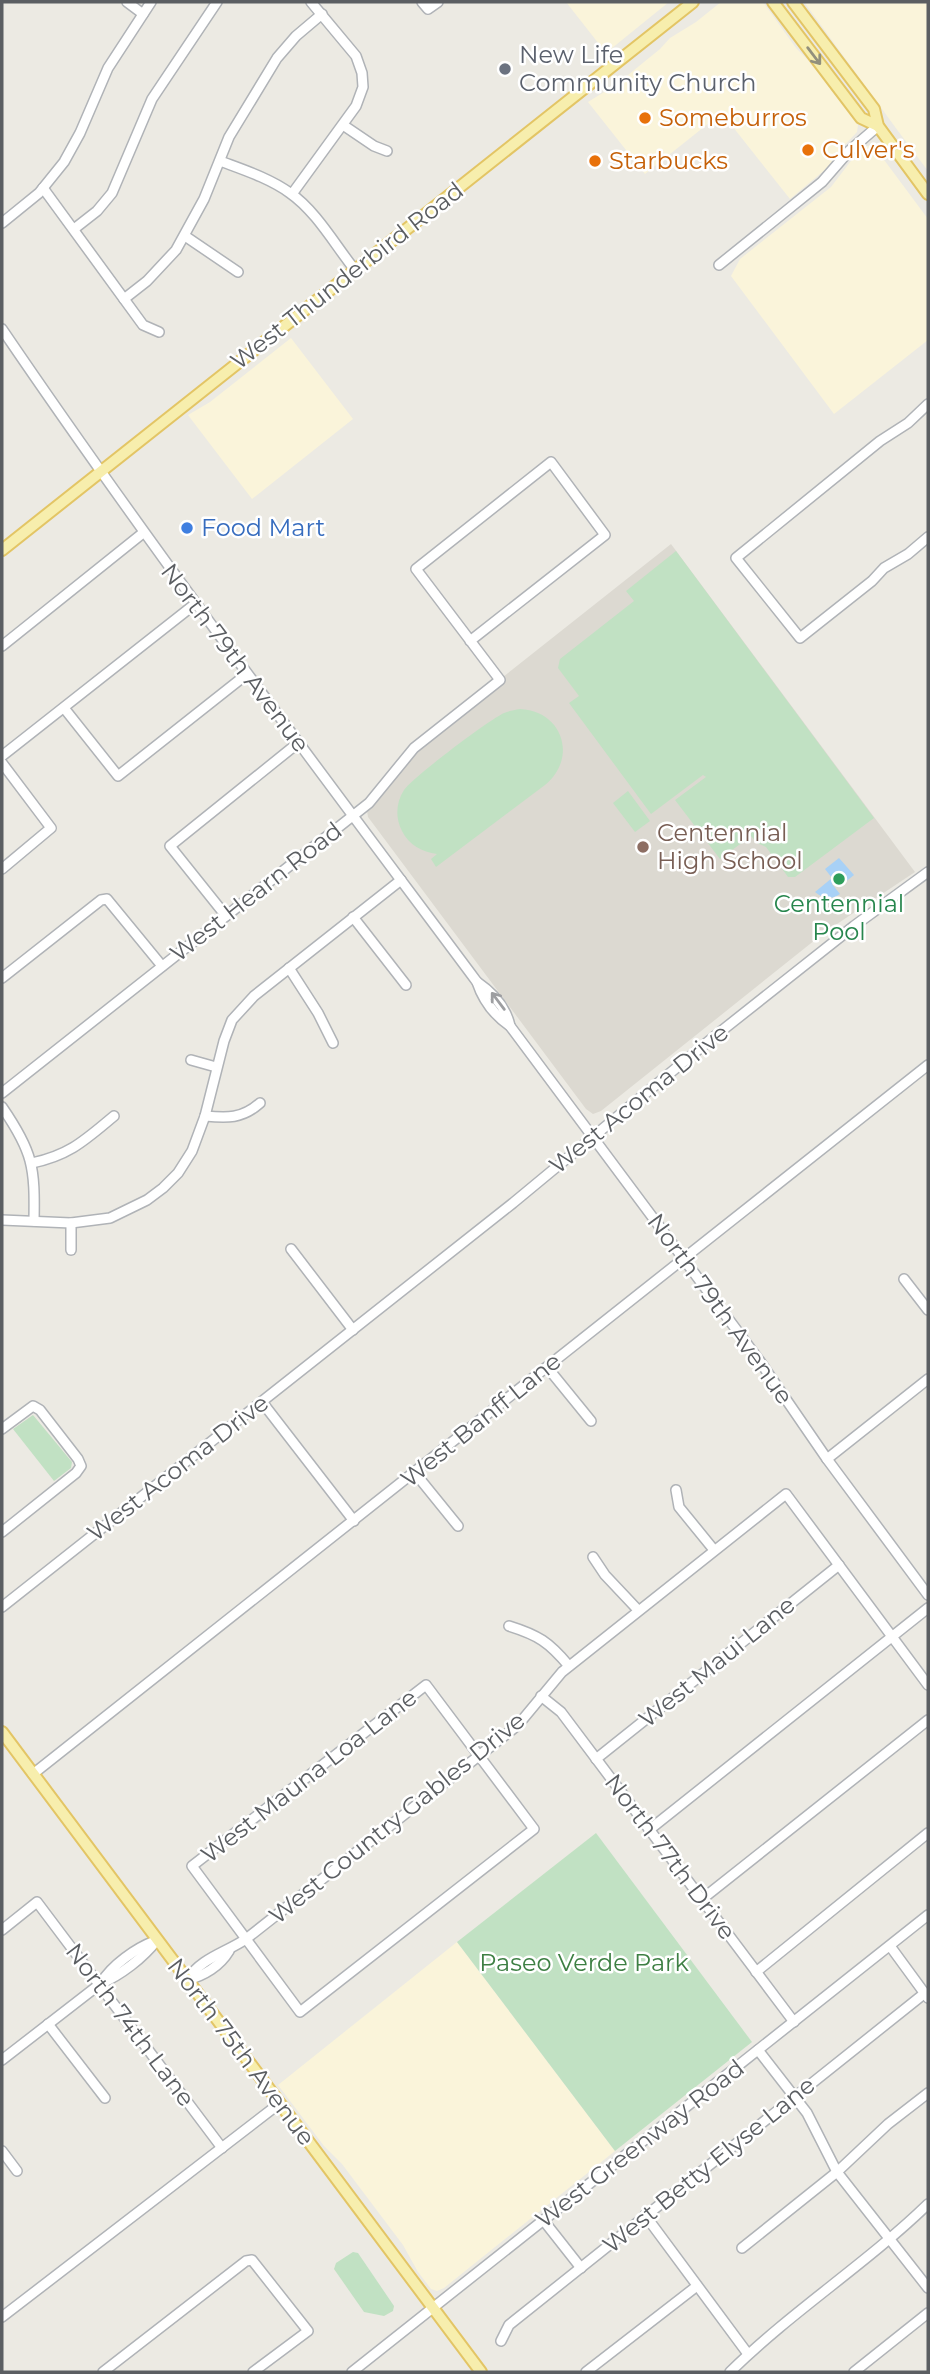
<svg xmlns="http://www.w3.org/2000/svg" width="930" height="2374" font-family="Montserrat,sans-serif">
<rect width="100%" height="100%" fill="#eceae3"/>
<g fill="#faf4da">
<path d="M566,2H669L606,53Z"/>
<path d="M721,2H763L796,48L811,63L858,125L857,132L840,150L827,168L790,199L729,122L714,119L645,174L588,102L617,84L660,49L670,38L696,22Z"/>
<path d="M804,2H928V171L898,131Z"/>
<path d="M871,145L876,149L928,219V340L834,414L731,276L740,259L831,187L857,153L864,147Z"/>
<path d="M291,338L353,419L252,499L188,415L210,402Z"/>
<path d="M457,1942L615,2151L444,2288L437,2291L431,2289L418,2272L403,2245L342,2164L324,2146L278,2085Z"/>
</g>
<path fill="#dcd9d1" d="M671,544L915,872L825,932L601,1111L593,1114L586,1109L368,817L367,811L388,787L411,756L500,685L503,677Z"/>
<g fill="#c1e1c3">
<path d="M676,551L874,818L795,877H788L766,847L757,843L751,836L720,859L675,800L706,777L703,775L651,814L569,703L579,696L558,668L560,659L634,601L626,591Z"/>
<path d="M520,709C563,711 578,758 545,785L436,867L431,859L437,854C422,852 409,845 402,831C395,818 396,802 404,790C413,777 489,720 504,713C509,711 514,710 520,709Z"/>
<path d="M628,791L650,821L635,832L613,803Z"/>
<path d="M33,1415L72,1462L71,1468L54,1481L13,1429Z"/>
<path d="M596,1833L752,2042L615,2151L457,1942Z"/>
<path d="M353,2252L358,2253L394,2306L393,2311L384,2316L364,2312L334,2269L336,2263Z"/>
</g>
<path fill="#a8d1f6" d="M839,858L854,875L839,887L835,882L832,884L840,894C831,900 823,899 815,892L832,878L825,869Z"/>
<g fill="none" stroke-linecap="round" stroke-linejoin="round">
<defs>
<g id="minor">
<path d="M127,2L143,14"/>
<path d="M422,2L428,9L438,2"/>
<path d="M343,125L374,146L387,151"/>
<path d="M220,161C244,170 269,178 290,193C316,211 335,245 355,270"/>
<path d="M43,188L143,325L159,332"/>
<path d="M292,194L356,106L363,87L362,73L356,56L311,2"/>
<path d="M2,223L39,193L64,162L80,133L108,68L151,2"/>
<path d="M74,229L97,211L112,193L152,99L217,2"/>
<path d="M185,236L238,272"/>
<path d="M719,265L822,182L849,151L878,126"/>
<path d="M124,299L147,281L176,250L204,199L229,137L277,58L296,36L322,14"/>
<path d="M2,329C153,551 316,766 477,982C483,1000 494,1015 510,1026L759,1360L827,1459L928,1595"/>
<path d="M928,404L908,423L880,441L736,558L800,638L872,581L884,568L908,554L928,537"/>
<path d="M2,646L143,533"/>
<path d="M64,708L118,776L247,674"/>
<path d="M2,756L195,604"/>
<path d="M2,763L51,828L2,869"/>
<path d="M226,916L170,846L298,743"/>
<path d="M353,917L406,985"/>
<path d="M289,968L318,1013L333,1043"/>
<path d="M2,978L101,900L107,899L162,966"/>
<path d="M477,982C493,993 506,1007 510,1026"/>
<path d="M191,1060L216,1067"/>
<path d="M2,1093L369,803L414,748L500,680L416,569L551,462L605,535L470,641"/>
<path d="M2,1107C33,1152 35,1167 34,1221"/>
<path d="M205,1116C227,1118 242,1119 260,1103"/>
<path d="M32,1163C70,1155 85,1140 114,1116"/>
<path d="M2,1220L71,1223L110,1218L147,1200L163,1188L178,1173L192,1151L205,1116L224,1041L232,1020L254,996L401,880"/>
<path d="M291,1249L353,1330"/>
<path d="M71,1250V1223"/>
<path d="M904,1279L928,1310"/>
<path d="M547,1367L591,1421"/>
<path d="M262,1402L354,1521"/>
<path d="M2,1429L33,1406L40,1410L78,1459L81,1466L76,1473L2,1532"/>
<path d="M827,1459L928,1379"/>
<path d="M415,1473L458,1526"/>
<path d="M676,1490L679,1507L714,1550"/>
<path d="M593,1557L605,1575L638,1610"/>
<path d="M2,1607L513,1203L710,1040L854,926L928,872"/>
<path d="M509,1626C538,1635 549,1642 569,1666"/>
<path d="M426,1685L534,1829L300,2012L192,1866Z"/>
<path d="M541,1696L561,1712L794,2022"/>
<path d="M596,1759L839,1565"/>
<path d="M33,1774L928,1065"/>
<path d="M649,1830L928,1608"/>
<path d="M701,1900L928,1720"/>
<path d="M2,1930L37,1902L222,2148"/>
<path d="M890,1946L928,1998"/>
<path d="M756,1972L928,1833"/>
<path d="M187,1980C201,1958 225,1953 246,1939L518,1725L562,1672L786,1494L928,1685"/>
<path d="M187,1980C204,1976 220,1966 229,1951"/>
<path d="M101,1983C112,1965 136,1948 155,1941"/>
<path d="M48,2024L105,2098"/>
<path d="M758,2050L807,2113L837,2172L928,2288"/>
<path d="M2,2060L100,1984C121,1975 143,1958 157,1940"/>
<path d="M2,2151L17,2171"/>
<path d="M645,2215L748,2354"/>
<path d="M544,2221L581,2268"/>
<path d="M742,2248L837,2172L888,2124L928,2093"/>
<path d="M2,2317L280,2103"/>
<path d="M501,2341L509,2325L925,1993"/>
<path d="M103,2372L246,2261L252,2260L308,2331L253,2372"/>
<path d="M352,2372L928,1915"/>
<path d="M586,2372L697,2286"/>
<path d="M730,2372C792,2311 866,2264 928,2204"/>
<path d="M854,2372L928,2313"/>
</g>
<g id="major">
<path d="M773,2L861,118L878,126"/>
<path d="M793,2L874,109L878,126L928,194"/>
<path d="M2,550L693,2"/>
<path d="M2,1732L481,2372"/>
</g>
</defs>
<use href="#minor" stroke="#b0b3b7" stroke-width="12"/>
<use href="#major" stroke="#e3c565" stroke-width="14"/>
<use href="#minor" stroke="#fff" stroke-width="9"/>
<use href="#major" stroke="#f7eead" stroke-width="10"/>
</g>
<defs><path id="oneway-shaft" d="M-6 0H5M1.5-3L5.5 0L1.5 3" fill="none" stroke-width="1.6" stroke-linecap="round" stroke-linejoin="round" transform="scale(1.75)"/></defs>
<use stroke="#92907c" href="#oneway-shaft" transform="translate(814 56) rotate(53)"/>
<use stroke="#9d9ea1" href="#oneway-shaft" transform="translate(498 1001) rotate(-127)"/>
<circle fill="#6b7280" stroke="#fff" stroke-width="2.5" cx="505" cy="69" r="7"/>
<g fill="#e8710a" stroke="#fff" stroke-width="2.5">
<circle cx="645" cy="118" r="7"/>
<circle cx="808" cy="150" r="7"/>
<circle cx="595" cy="161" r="7"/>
</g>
<circle fill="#3f7fe0" stroke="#fff" stroke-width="2.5" cx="187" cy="528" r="7"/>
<circle fill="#8d6e63" stroke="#fff" stroke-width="2.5" cx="643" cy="847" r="7"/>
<circle fill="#2e9e5b" stroke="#fff" stroke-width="2.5" cx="839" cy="879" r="7"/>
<g text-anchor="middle" stroke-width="5" stroke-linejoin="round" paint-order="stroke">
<g font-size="24" fill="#5b616d" stroke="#fff" text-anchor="start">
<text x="519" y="63">New Life<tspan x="519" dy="28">Community Church</tspan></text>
</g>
<g font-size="24" fill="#c56008" stroke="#fff" text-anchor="start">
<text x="659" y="126">Someburros</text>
<text x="822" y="158">Culver's</text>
<text x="609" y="169">Starbucks</text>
</g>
<g font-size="24" fill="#5b5e62" stroke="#fff">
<text transform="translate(347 276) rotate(-38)" y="8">West Thunderbird Road</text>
<text transform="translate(235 658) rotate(53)" y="8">North 79th Avenue</text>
<text transform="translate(256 892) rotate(-38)" y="8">West Hearn Road</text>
<text transform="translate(639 1099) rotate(-39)" y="8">West Acoma Drive</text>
<text transform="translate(720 1309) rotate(54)" y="8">North 79th Avenue</text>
<text transform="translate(481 1420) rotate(-39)" y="8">West Banff Lane</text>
<text transform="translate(178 1468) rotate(-38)" y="8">West Acoma Drive</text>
<text transform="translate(717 1662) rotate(-39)" y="8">West Maui Lane</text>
<text transform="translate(309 1776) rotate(-38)" y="8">West Mauna Loa Lane</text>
<text transform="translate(397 1818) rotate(-39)" y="8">West Country Gables Drive</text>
<text transform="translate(670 1857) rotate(53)" y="8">North 77th Drive</text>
<text transform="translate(130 2025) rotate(53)" y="8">North 74th Lane</text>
<text transform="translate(241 2052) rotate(53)" y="8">North 75th Avenue</text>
<text transform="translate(640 2144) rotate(-38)" y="8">West Greenway Road</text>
<text transform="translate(709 2165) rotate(-39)" y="8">West Betty Elyse Lane</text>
</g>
<g font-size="24" fill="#366cbe" stroke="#fff" text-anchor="start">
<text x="201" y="536">Food Mart</text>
</g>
<g font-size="24" fill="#785e54" stroke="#fff" text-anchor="start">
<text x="657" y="841">Centennial<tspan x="657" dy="28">High School</tspan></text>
</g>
<g font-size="24" fill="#27864d" stroke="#fff">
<text x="839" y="912">Centennial<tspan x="839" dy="28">Pool</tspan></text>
</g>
<g font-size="24" fill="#3d7f43" stroke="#fff">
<text x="584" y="1971">Paseo Verde Park</text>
</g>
</g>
<rect width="930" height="2374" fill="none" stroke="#5b5e62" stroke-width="7"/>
</svg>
